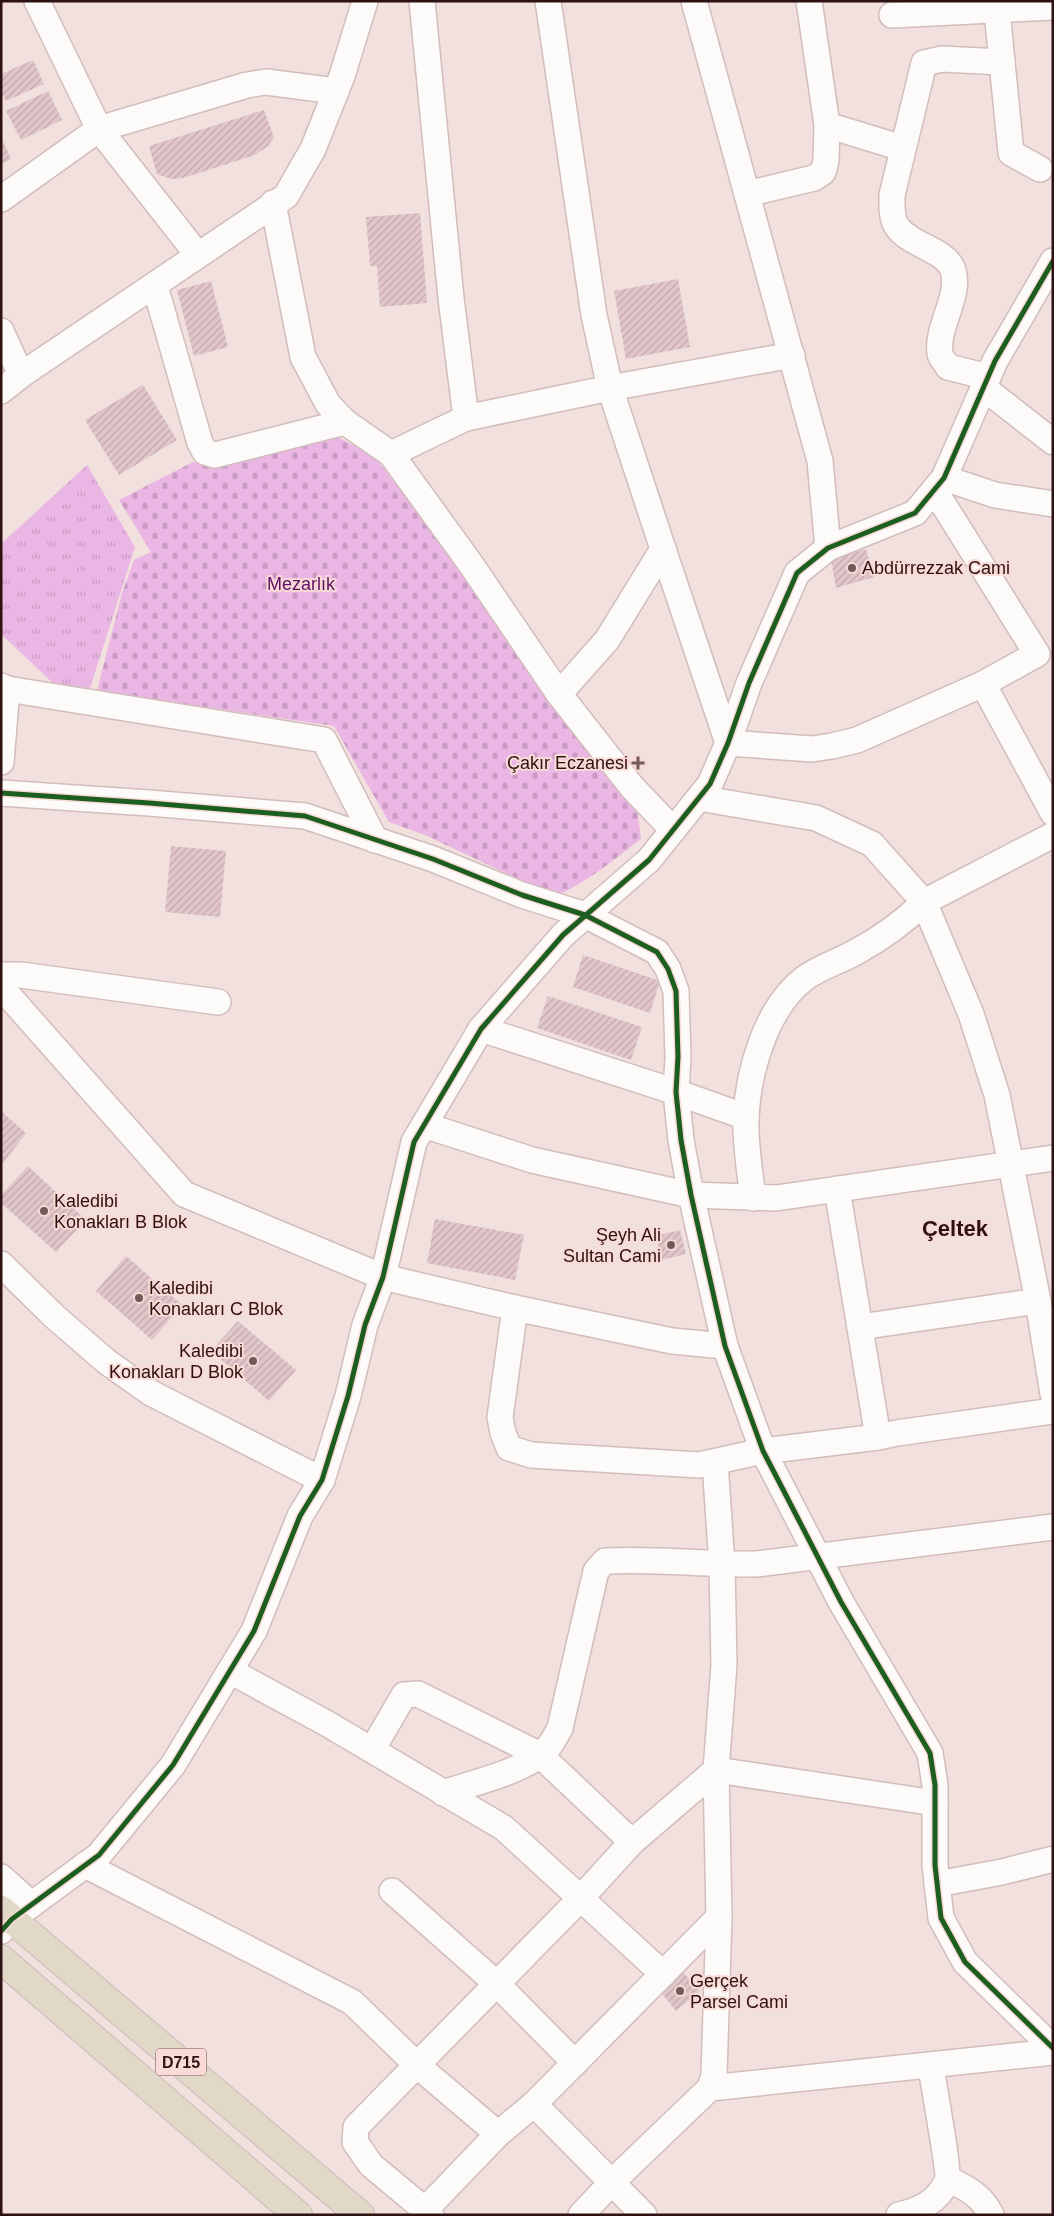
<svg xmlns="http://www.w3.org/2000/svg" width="1054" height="2216" font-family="Arial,sans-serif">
<defs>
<pattern id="grass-tufts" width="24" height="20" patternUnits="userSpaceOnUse" patternTransform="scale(1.25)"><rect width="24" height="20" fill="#eab6e4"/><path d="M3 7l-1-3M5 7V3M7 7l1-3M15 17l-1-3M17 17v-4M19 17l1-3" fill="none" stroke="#c99bc3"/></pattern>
<pattern id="cemetery-stones" width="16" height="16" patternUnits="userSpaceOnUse" patternTransform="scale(1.25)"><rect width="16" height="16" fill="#eab6e4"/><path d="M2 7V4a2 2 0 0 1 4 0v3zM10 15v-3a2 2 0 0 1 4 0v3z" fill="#c99bc3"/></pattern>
<pattern id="building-hatch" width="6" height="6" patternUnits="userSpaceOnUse" patternTransform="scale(1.25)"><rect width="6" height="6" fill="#e1c6ca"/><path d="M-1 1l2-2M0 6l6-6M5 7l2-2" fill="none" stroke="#c1a9ac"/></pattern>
</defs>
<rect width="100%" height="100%" fill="#f1e0de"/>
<path fill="url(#grass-tufts)" d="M87,465L135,547L90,688L56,686L1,634V544Z"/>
<path fill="url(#cemetery-stones)" d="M334,435L375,457L437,538L573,733L636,801L641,839C613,860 587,883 555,896L425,835L389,822L334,726L97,691L122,593L134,560L151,552L119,500L193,462L211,468Z"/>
<g fill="url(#building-hatch)">
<path d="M33,60L44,84L6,101L1,91V74Z"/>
<path d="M48,91L62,120L21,140L6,111Z"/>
<path d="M264,110L274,137L268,146L255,155L183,178L171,179L157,174L149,146Z"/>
<path d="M1,137L11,159L1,164Z"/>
<path d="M420,213L427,303L380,307L377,266H370L366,217Z"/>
<path d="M678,279L690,347L626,359L614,291Z"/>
<path d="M211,281L228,347L194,356L177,290Z"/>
<path d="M143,385L177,440L119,475L85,420Z"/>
<path d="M866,549L874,577L836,588L831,559Z"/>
<path d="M171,846L226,851L220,917L165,912Z"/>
<path d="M583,955L660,981L650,1013L573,987Z"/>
<path d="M548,996L642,1027L631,1060L537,1028Z"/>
<path d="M1,1111L26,1133L1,1166Z"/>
<path d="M28,1166L86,1220L56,1252L1,1203V1195Z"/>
<path d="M435,1219L524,1235L515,1280L427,1263Z"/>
<path d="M680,1230L686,1254L662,1260L656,1236Z"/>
<path d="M126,1256L182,1305L152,1340L96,1291Z"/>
<path d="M238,1321L296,1370L269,1401L211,1351Z"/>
<path d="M681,1970L700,1991L676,2011L659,1990Z"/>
</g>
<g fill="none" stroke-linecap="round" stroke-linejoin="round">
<defs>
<g id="minor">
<path d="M422,1L451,298L466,418"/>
<path d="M548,1L594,315L610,388L663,549L607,640L559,694"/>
<path d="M694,1L820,461L828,548"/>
<path d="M809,1L827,125L902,148"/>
<path d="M996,1L1011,153L1040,169"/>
<path d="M892,15L1053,7"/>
<path d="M747,194L814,178L823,172L826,161L827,125"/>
<path d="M1,199L99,129L37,1"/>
<path d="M273,203L303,357L328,404L345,422L391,454L470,563L559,694L632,787L673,830"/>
<path d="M197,254L99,129L247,85L266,82L336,91"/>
<path d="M155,286L200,443L205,452L215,455L345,422"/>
<path d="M1,331L21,375"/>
<path d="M988,377L948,367C946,363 941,358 940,354C936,326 961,297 953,270C946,249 907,245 896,225C891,216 892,205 892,195L924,63L942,59L1002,62"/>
<path d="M984,388L1053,442"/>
<path d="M1,391L21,375L286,196L313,149L342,76L365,1"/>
<path d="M391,454L466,418L610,388L792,355"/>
<path d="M944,478L995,495L1053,504"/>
<path d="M935,491L1037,654L983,684L1053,813"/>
<path d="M663,549L728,743L812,749L832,746L857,740L983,684"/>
<path d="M1,686L7,689L1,762"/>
<path d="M7,689L324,740L375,840"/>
<path d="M1,793L149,803L305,816L433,859L522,895L585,915L657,952L668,969L676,991L678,1057L676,1092L681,1140L691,1195L725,1346L763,1451L775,1474L841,1602L930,1753L935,1785V1865L941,1918L965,1962L1053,2048"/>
<path d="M699,798L816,818L872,844L924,902L971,1014L997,1095L1038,1301L1053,1394"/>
<path d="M1,975H21L218,1002"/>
<path d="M1,987L184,1194L383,1277L515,1308L672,1341L725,1346"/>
<path d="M481,1029L676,1092L746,1117"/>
<path d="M424,1125L532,1160L691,1195L776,1198L1053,1158"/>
<path d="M837,1189L878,1437"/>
<path d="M753,1198C750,1172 745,1145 746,1118C748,1072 766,1007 805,978C820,967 840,961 856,952C880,939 905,921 924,902L1053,835"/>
<path d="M1,1264L55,1317L107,1362L151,1393L322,1480"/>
<path d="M515,1308L500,1417L503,1433L509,1448L531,1455L699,1465L763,1451L878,1437L897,1433L1053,1411"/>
<path d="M860,1327L1038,1301"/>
<path d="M715,1462L722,1565L724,1665L716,1770L935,1803"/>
<path d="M230,1671L326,1723L504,1828L663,1974"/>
<path d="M372,1750L404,1695L418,1694L540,1755L632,1842"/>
<path d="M443,1793C473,1783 513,1774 539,1756C549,1749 554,1739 560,1728L596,1571L605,1561C656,1558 707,1565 757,1564L1053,1527"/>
<path d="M85,1865L352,2002L418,2066L498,2134"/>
<path d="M1,1877L31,1904"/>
<path d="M937,1884L1002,1872L1053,1859"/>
<path d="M392,1891L497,1984L575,2063"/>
<path d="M1,1931L12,1919L99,1855L173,1765L254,1631L300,1516L322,1480L348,1396L365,1325L383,1277L414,1142L481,1029L563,935L649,860L710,784L728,743L749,683L797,573L828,548L915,513L944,478L995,361L1053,261"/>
<path d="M710,2088L1053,2052"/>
<path d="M534,2104L644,2215"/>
<path d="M948,2179C966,2188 982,2195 991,2215"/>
<path d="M425,2210L498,2134L534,2104L719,1917"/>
<path d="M431,2215L371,2165L355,2142L356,2127L581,1898L632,1842L716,1770L719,1917L714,2075L710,2088L613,2181L581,2215"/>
<path d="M899,2215C919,2210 938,2202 947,2181C950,2173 933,2082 931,2067"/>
</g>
<g id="highway">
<path d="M1,1910L360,2215"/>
<path d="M1,1959L298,2215"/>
</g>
</defs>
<use href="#minor" stroke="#d2bdbb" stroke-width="28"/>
<use href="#highway" stroke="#c8bbba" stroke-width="30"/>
<use href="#minor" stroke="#fdfafa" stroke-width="25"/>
<use href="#highway" stroke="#e1d8c8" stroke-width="28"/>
<defs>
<g id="cycleway">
<path d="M1,793L149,803L305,816L433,859L522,895L585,915L657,952L668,969L676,991L678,1057L676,1092L681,1140L691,1195L725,1346L763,1451L775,1474L841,1602L930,1753L935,1785V1865L941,1918L965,1962L1053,2048"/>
<path d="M1,1931L12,1919L99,1855L173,1765L254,1631L300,1516L322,1480L348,1396L365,1325L383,1277L414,1142L481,1029L563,935L649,860L710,784L728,743L749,683L797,573L828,548L915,513L944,478L995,361L1053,261"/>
</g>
</defs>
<use href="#cycleway" stroke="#f9dad6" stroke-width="8"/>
<use href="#cycleway" stroke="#1b5e20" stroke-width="5"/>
</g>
<g fill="#725a59" stroke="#f9dad6" stroke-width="2">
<circle cx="852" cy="568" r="5"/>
<path d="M635.5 755.5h5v5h5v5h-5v5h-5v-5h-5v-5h5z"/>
<circle cx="44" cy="1211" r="5"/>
<circle cx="671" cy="1245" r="5"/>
<circle cx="139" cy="1298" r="5"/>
<circle cx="253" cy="1361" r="5"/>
<circle cx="680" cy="1991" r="5"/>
</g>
<g text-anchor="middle" stroke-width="4" stroke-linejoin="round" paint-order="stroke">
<rect fill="#f9dad6" stroke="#6a4e4c" stroke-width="1" x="156" y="2048.5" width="50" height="27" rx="4"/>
<g font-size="16" font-weight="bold" fill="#2d1211">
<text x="181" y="2068">D715</text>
</g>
<g font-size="18" fill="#2d1211" stroke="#f9dad6" text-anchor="start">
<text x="862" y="574">Abdürrezzak Cami</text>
<text x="628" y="769" text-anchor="end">Çakır Eczanesi</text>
<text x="54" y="1207">Kaledibi<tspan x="54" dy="21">Konakları B Blok</tspan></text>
<text x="661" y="1241" text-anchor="end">Şeyh Ali<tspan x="661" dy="21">Sultan Cami</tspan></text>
<text x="149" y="1294">Kaledibi<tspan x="149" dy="21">Konakları C Blok</tspan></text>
<text x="243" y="1357" text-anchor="end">Kaledibi<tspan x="243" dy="21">Konakları D Blok</tspan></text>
<text x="690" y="1987">Gerçek<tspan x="690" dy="21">Parsel Cami</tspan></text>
</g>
<g font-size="18" fill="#5f1065" stroke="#f9dad6">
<text x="301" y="590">Mezarlık</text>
</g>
<g font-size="22" font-weight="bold" fill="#2d1211" stroke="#f9dad6">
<text x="955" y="1236">Çeltek</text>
</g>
</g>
<rect width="1054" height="2216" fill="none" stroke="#2d1211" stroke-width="5"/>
</svg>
